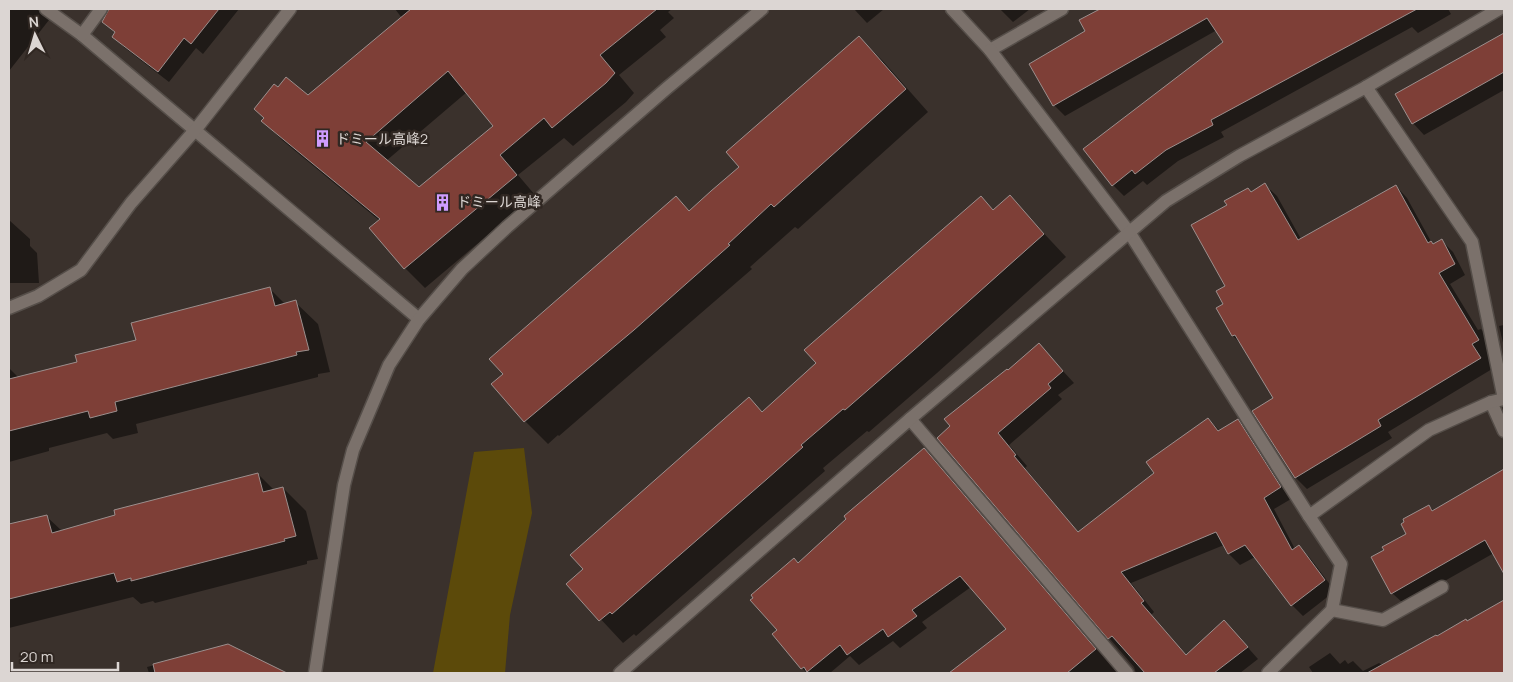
<svg xmlns="http://www.w3.org/2000/svg" width="1513" height="682" font-family="Manrope,'Noto Sans JP',sans-serif">
<rect width="100%" height="100%" fill="#3a312c"/>
<path fill="#5c4a0a" d="M524,448L532,513L510,615L505,673H433L474,452Z"/>
<g fill="#0007" fill-rule="evenodd">
<path d="M9,9H58L51,15L49,20L9,71Z"/>
<path d="M118,9H239L203,54L196,48L169,82L125,48L114,37L116,34L107,24Z"/>
<path d="M395,9H672L668,12L674,18L660,30L666,37L619,75L634,93L626,102L573,146L564,138L518,175L535,195L425,288L405,268L380,221L282,140L263,121L308,96L402,18ZM467,92L495,126L419,189L386,161Z"/>
<path d="M854,9H884L867,23Z"/>
<path d="M997,9H1030L1013,22L1000,9L998,10Z"/>
<path d="M1152,9H1448L1451,14L1418,33L1412,27L1221,132L1224,137L1178,161L1147,185L1143,181L1124,196L1113,185L1225,42L1217,30L1065,116L1054,105L1116,29Z"/>
<path d="M1504,35V90L1424,135L1413,123L1397,95Z"/>
<path d="M859,38L882,60L928,112L798,229L795,227L750,267L752,269L559,436L558,435L548,444L525,421L504,374L676,197L690,212L741,167Z"/>
<path d="M1265,185L1277,196L1301,239L1396,186L1407,198L1433,245L1442,241L1453,252L1465,275L1450,284L1478,330L1481,329L1492,341L1497,366L1388,432L1392,438L1307,489L1296,478L1254,411L1275,398L1243,346L1233,336L1224,304L1226,286L1252,193Z"/>
<path d="M981,197L994,211L1010,197L1066,257L937,373L869,432L867,431L823,468L825,471L636,636L634,634L623,643L568,584L818,363Z"/>
<path d="M9,220L30,239V246L37,253L39,283H9Z"/>
<path d="M269,288L285,304L295,302L318,324L330,372L318,374V377L136,424L138,433L113,439L107,433L49,448V451L9,462V368L19,378L78,363Z"/>
<path d="M1504,325V347L1499,326Z"/>
<path d="M1039,345L1074,383L1058,395L1062,399L1009,445L1027,466L1025,468L1079,533L1156,474L1208,419L1220,431L1238,420L1249,432L1291,499L1274,509L1295,549L1299,547L1310,558L1335,591L1303,616L1292,605L1255,557L1240,565L1229,554L1224,545L1131,583L1154,612L1151,615L1187,656L1235,633L1258,659L1240,673H1136L1134,667L938,438Z"/>
<path d="M924,450L935,461L1117,673H951L1008,629L971,587L922,622L927,628L900,648L893,641L859,665L850,656L830,673H807L802,668L774,634L778,630L798,564Z"/>
<path d="M1503,471L1504,473V571L1494,553L1404,604L1392,593L1408,534L1429,506L1434,511Z"/>
<path d="M258,474L274,490L283,488L306,511L318,559L307,561V564L155,603L153,601L141,604L133,597L9,628V525L46,516L62,531Z"/>
<path d="M1504,602V673H1313L1309,667L1330,653L1340,664L1345,660L1348,664L1353,661L1363,671L1379,663L1382,665Z"/>
<path d="M227,646L278,670L281,673H149L147,667Z"/>
</g>
<g fill="#7e3f37" stroke="#9c8f8d" fill-rule="evenodd">
<path d="M109,9H219L191,44L184,38L158,72L112,37L115,32L102,22Z"/>
<path d="M411,9H657L600,55L615,73L606,83L552,128L544,118L500,155L517,175L404,269L369,228L380,219L261,121L264,118L254,109L274,84L278,87L286,77L308,95ZM448,71L493,126L419,187L366,142Z"/>
<path d="M1100,9H1417L1211,120L1213,125L1166,150L1135,174L1132,170L1112,186L1083,149L1223,42L1207,18L1053,106L1029,64L1085,31L1079,20Z"/>
<path d="M1504,33V72L1412,124L1395,94Z"/>
<path d="M859,36L906,89L774,207L771,204L728,244L730,245L634,330L524,422L491,384L503,374L489,359L676,196L689,211L711,191L739,167L726,152Z"/>
<path d="M1265,183L1298,240L1396,185L1428,243L1431,241L1433,244L1442,239L1455,264L1439,273L1479,340L1472,344L1481,358L1378,420L1381,426L1295,478L1252,411L1273,398L1235,335L1232,336L1216,308L1223,304L1216,291L1225,286L1191,225L1227,205L1224,201L1248,188L1251,192Z"/>
<path d="M1010,195L1044,234L914,350L845,410L843,409L801,445L803,447L767,479L612,614L610,612L599,621L566,584L583,569L570,555L749,397L762,412L816,363L804,350L981,196L993,210Z"/>
<path d="M270,287L275,306L296,300L309,350L296,352L297,355L115,402L117,411L90,418L88,411L9,431V379L77,362L75,355L136,340L131,323Z"/>
<path d="M1039,343L1063,371L1048,384L1051,388L998,433L1016,455L1014,456L1078,532L1154,473L1146,462L1208,418L1218,431L1238,419L1281,487L1264,498L1292,550L1299,545L1325,580L1291,606L1245,545L1228,554L1216,532L1121,572L1144,601L1141,603L1186,655L1224,620L1248,647L1214,673H1145L1112,636L1108,639L937,438L950,426L944,419L1007,369L1008,370Z"/>
<path d="M924,448L1096,649L1067,673H949L1006,629L960,576L912,610L917,616L888,637L883,629L847,655L840,645L807,672L804,667L801,669L772,634L777,630L750,600L753,598L751,595L794,558L798,563L846,519L844,516Z"/>
<path d="M1504,469V574L1485,540L1391,594L1371,557L1384,550L1382,547L1406,534L1401,524L1404,522L1403,519L1429,505L1432,511Z"/>
<path d="M258,473L263,492L283,487L296,536L284,539L285,541L131,581V578L117,582L114,573L9,599V524L47,515L52,533L115,515L114,510Z"/>
<path d="M1504,600V673H1367L1436,635L1437,636L1466,619L1467,621Z"/>
<path d="M228,644L287,673H155L153,664Z"/>
</g>
<g fill="none" stroke-linecap="round" stroke-linejoin="round">
<defs>
<g id="minor">
<path d="M46,9L82,35L419,319"/>
<path d="M952,9L990,50L1062,9"/>
<path d="M82,35L101,9"/>
<path d="M990,50L1129,232L1309,516"/>
<path d="M1366,87L1472,242L1504,399"/>
<path d="M9,308L38,296L81,270L131,203L196,129L290,9"/>
<path d="M1491,402L1504,431"/>
<path d="M910,419L1127,673"/>
<path d="M1332,610L1383,620L1442,587"/>
<path d="M315,673L344,485L353,450L389,365L419,319L462,269L507,227L667,88L762,9"/>
<path d="M620,673L910,419L1166,201L1239,156L1366,87L1499,9"/>
<path d="M1268,673L1332,610L1341,564L1309,516L1429,430L1491,402L1504,399"/>
</g>
</defs>
<use href="#minor" stroke="#554e49" stroke-width="15"/>
<use href="#minor" stroke="#7b716b" stroke-width="12"/>
</g>
<defs>
<symbol id="building-bare" viewBox="-9 -9 18 18"><path d="M-4-6H4V6H1V3H-1V6H-4ZM-2.5-4.3h1.7v1.8h-1.7ZM.8-4.3h1.7v1.8H.8ZM-2.5-1h1.7V.8h-1.7ZM.8-1h1.7V.8H.8Z" fill="#cf9dff" stroke="#302722" stroke-width="2.5" paint-order="stroke"/></symbol>
</defs>
<g fill-rule="evenodd">
<use href="#building-bare" x="310" y="126" width="25" height="25"/>
<use href="#building-bare" x="430" y="190" width="25" height="25"/>
</g>
<g text-anchor="middle" stroke-width="5" stroke-linejoin="round" paint-order="stroke">
<g font-size="14" fill="#dcd6d3" stroke="#302722" text-anchor="start">
<text x="336" y="144">ドミール高峰2</text>
<text x="457" y="207">ドミール高峰</text>
</g>
</g>
<rect width="1513" height="682" fill="none" stroke="#dcd6d3" stroke-width="20"/>
<g transform="translate(35 35) rotate(355)" stroke="#302722" stroke-width="4" paint-order="stroke">
<path d="M0-4L9 19L0 12L-9 19Z" fill="#dcd6d3"/>
<text y="-8" font-size="14" font-weight="bold" text-anchor="middle" fill="#dcd6d3">N</text>
</g>
<path d="M12 662v8h106v-8" fill="none" stroke="#dcd6d3" stroke-width="2.5"/>
<text x="20" y="662" font-size="15" fill="#dcd6d3" stroke="#302722" stroke-width="4" paint-order="stroke">20 m</text>
</svg>
